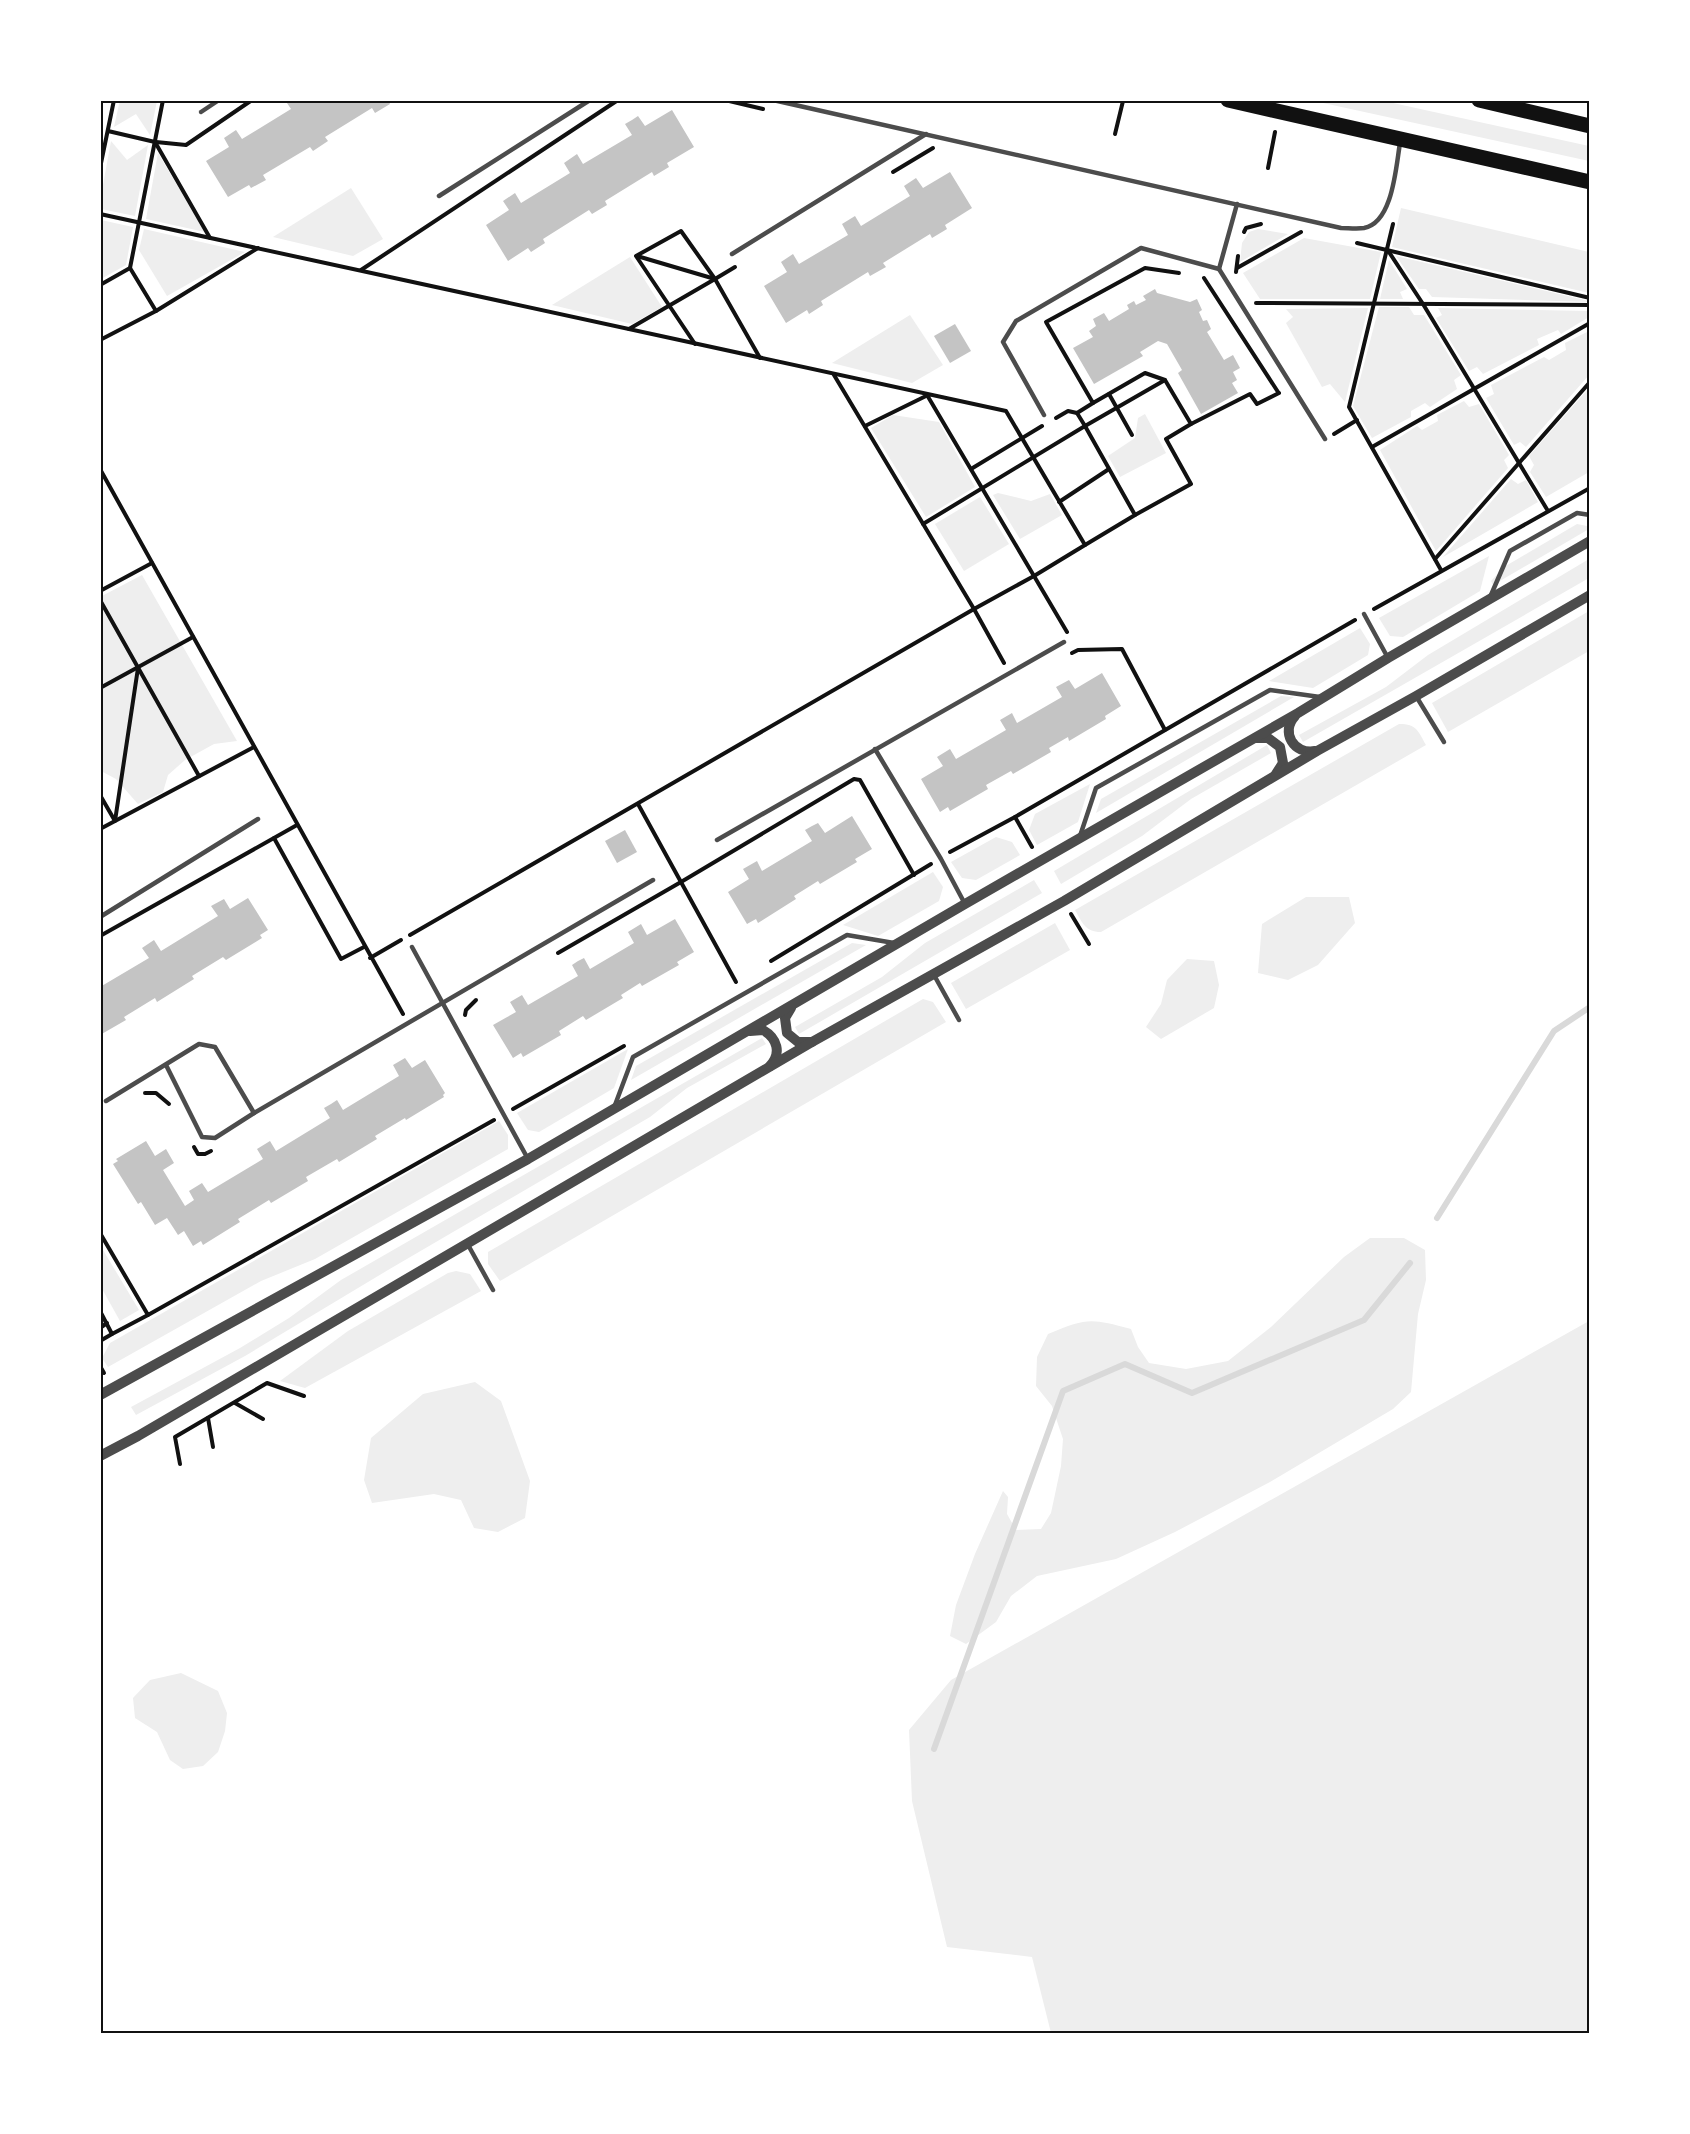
<svg xmlns="http://www.w3.org/2000/svg" width="1690" height="2134" font-family="'Roboto Condensed',sans-serif">
<rect width="100%" height="100%" fill="#fff"/>
<g fill="#eee">
<path d="M120,100L157,101L150,135L136,114L114,127Z"/>
<path d="M1314,101H1384L1589,146V161Z"/>
<path d="M111,141L127,160L148,145L135,216L101,209V196Z"/>
<path d="M158,153L205,232L146,219Z"/>
<path d="M351,188L383,239L353,256L273,237Z"/>
<path d="M1401,208L1589,252V293L1392,247Z"/>
<path d="M101,220L133,227L126,265L101,279Z"/>
<path d="M144,229L245,252L167,296L139,250Z"/>
<path d="M1258,229L1288,234L1240,262L1242,243L1249,232Z"/>
<path d="M1304,238L1381,252L1370,299H1260L1243,273Z"/>
<path d="M1396,256L1589,301V302L1432,297L1426,289H1419Z"/>
<path d="M630,257L662,307L632,324L552,305Z"/>
<path d="M1389,260L1407,289L1400,292L1403,299H1380Z"/>
<path d="M1379,307H1409L1414,315H1424L1461,375L1454,380L1457,389L1430,407L1425,403L1411,411V417L1372,438L1353,406Z"/>
<path d="M1368,308L1345,402L1330,384L1322,387L1286,323L1293,317L1286,309Z"/>
<path d="M1438,308L1589,311V317L1561,334L1558,330L1537,339L1539,345L1483,374L1477,367L1469,371L1436,318L1442,315Z"/>
<path d="M910,315L943,365L912,383L832,363Z"/>
<path d="M1589,331V375L1526,447L1520,442L1514,445L1486,398L1494,394L1491,385L1544,357L1549,360L1566,350L1565,343Z"/>
<path d="M1589,388V472L1546,497L1530,472L1534,465L1529,456Z"/>
<path d="M1464,401L1469,407L1479,404L1509,455L1504,460L1508,468L1436,551L1380,450L1417,426L1422,430L1438,421L1437,415Z"/>
<path d="M1145,414L1166,453L1120,477L1108,456L1135,438L1138,418Z"/>
<path d="M893,415L939,422L975,487L926,517L871,428Z"/>
<path d="M1511,479L1518,484L1526,480L1538,502L1443,557Z"/>
<path d="M998,493L1031,501L1050,494L1062,515L1020,539L993,495Z"/>
<path d="M980,497L1009,544L964,571L935,524Z"/>
<path d="M1577,524L1587,526L1589,529L1493,585L1491,581L1504,567Z"/>
<path d="M1489,556L1480,591L1403,637L1390,636L1379,618Z"/>
<path d="M1589,559V578L1303,742L1299,735L1386,687L1428,655Z"/>
<path d="M142,575L237,741L214,744L185,760L168,775L163,792L138,804L116,779L101,771L100,597Z"/>
<path d="M1589,611V651L1448,732L1432,703Z"/>
<path d="M1360,628L1370,644L1368,655L1313,688L1269,681Z"/>
<path d="M1281,696L1294,697L1096,813L1101,799Z"/>
<path d="M1399,724C1417,724 1418,731 1426,745L1101,932C1085,932 1082,922 1075,910Z"/>
<path d="M1267,745L1271,753L1191,799L1142,836L1061,884L1054,871Z"/>
<path d="M1090,784L1078,822L1037,845L1029,830L1035,814Z"/>
<path d="M996,837L1012,842L1020,855L976,880L962,878L951,862Z"/>
<path d="M933,872L943,887L939,901L878,936L843,925Z"/>
<path d="M1034,880L1042,893L799,1034L795,1027L882,977L925,943Z"/>
<path d="M1306,897H1349L1355,923L1318,965L1288,980L1258,973L1262,924Z"/>
<path d="M1055,923L1070,950L966,1009L951,983Z"/>
<path d="M852,943L866,945L631,1080L636,1066Z"/>
<path d="M1187,959L1214,961L1219,985L1214,1008L1161,1039L1146,1027L1161,1004L1167,980Z"/>
<path d="M923,999L933,1002L946,1022L500,1281L488,1264V1252Z"/>
<path d="M762,1038L766,1044L687,1088L650,1117L388,1270L245,1356L136,1415L131,1407L240,1348L289,1318L341,1280Z"/>
<path d="M628,1049L614,1088L539,1132L528,1130L517,1113Z"/>
<path d="M499,1121L508,1135V1149L315,1259L261,1281L108,1367L102,1358L110,1343Z"/>
<path d="M1370,1238H1404L1425,1250L1426,1280L1418,1314L1411,1392L1393,1409L1270,1482L1175,1532L1116,1559L1037,1576L1011,1596L996,1622L966,1644L950,1636L956,1605L975,1554L1003,1491L1008,1497L1007,1514L1016,1530L1041,1529L1051,1513L1061,1466L1063,1439L1052,1406L1036,1386L1037,1357L1048,1334C1087,1318 1090,1318 1131,1329L1138,1347L1149,1363L1186,1369L1228,1361L1271,1327L1344,1257Z"/>
<path d="M100,1245L139,1310L120,1321L101,1287Z"/>
<path d="M456,1271L470,1274L481,1291L305,1388L280,1381L348,1331L448,1273Z"/>
<path d="M1589,1321V2033H1051L1032,1957L947,1947L912,1801L909,1730L951,1680Z"/>
<path d="M475,1382L501,1401L530,1481L525,1518L498,1532L474,1528L461,1500L434,1494L372,1503L364,1480L371,1438L423,1394Z"/>
<path d="M181,1673L218,1691L227,1713L225,1731L218,1752L203,1766L183,1769L170,1760L157,1732L135,1718L133,1698L150,1680Z"/>
</g>
<g fill="none" stroke-linecap="round" stroke-linejoin="round">
<g stroke="#d9d9d9" stroke-width="6">
<path d="M1437,1218L1554,1031L1590,1007"/>
<path d="M934,1749L1063,1391L1125,1364L1192,1393L1364,1320L1410,1263"/>
</g>
</g>
<g fill="#c4c4c4">
<path d="M285,100H388L390,104L375,113L372,108L325,137L328,141L313,151L310,147L263,175L266,180L251,188L249,185L228,197L206,161L229,147L224,138L236,130L242,139L291,109Z"/>
<path d="M672,110L694,147L667,163L669,167L654,176L652,172L605,201L607,205L592,214L589,210L543,239L545,243L531,252L528,248L508,261L486,225L509,210L503,201L515,193L521,203L570,173L564,163L577,154L583,164L632,135L625,124L632,120L638,116L645,126Z"/>
<path d="M950,172L972,208L945,225L947,229L932,238L930,234L883,263L886,267L870,276L868,272L821,301L823,305L809,314L807,310L786,323L764,286L787,272L781,262L793,254L799,264L848,235L842,224L855,216L861,226L910,196L904,186L916,178L923,188Z"/>
<path d="M1155,289L1157,293L1190,302L1197,299L1202,310L1199,312L1203,321L1207,320L1211,329L1207,332L1224,360L1233,355L1240,368L1233,372L1237,380L1232,383L1238,393L1201,414L1178,373L1182,370L1167,344L1158,341L1140,352L1143,356L1094,384L1073,348L1093,337L1089,331L1096,326L1093,319L1104,313L1109,321L1129,309L1127,305L1134,301L1136,305L1146,300L1143,296Z"/>
<path d="M955,324L971,351L950,363L934,336Z"/>
<path d="M1102,673L1121,706L1105,716L1106,719L1069,741L1068,737L1049,748L1051,752L1013,774L1011,771L986,785L988,789L950,811L948,807L940,812L921,779L943,766L937,757L950,749L956,759L1006,730L1000,720L1012,713L1017,723L1062,697L1056,687L1069,680L1075,689Z"/>
<path d="M852,816L872,849L855,859L857,862L820,884L818,881L794,896L796,899L758,923L756,919L747,924L728,892L749,879L743,869L757,861L762,871L812,841L805,830L812,826L818,823L825,833Z"/>
<path d="M625,830L637,852L617,863L605,841Z"/>
<path d="M248,898L268,930L260,935L262,938L226,960L223,957L192,976L194,979L157,1002L155,998L124,1017L126,1020L100,1035V987L149,958L142,948L154,940L161,951L218,916L211,906L224,899L230,909Z"/>
<path d="M675,919L694,952L677,962L679,965L642,986L640,983L621,995L623,998L586,1020L583,1016L559,1031L561,1035L523,1057L521,1053L513,1058L493,1025L516,1012L510,1002L522,995L528,1005L578,976L572,965L578,961L584,958L590,969L634,943L628,932L641,924L647,935Z"/>
<path d="M405,1058L412,1068L425,1060L445,1093L443,1095L444,1097L406,1120L405,1118L375,1136L377,1139L339,1162L337,1159L306,1177L308,1181L271,1203L269,1200L238,1219L240,1222L203,1245L201,1241L193,1246L184,1231L178,1235L167,1218L155,1225L141,1202L138,1204L113,1164L118,1161L116,1159L146,1141L155,1156L166,1149L174,1163L163,1170L185,1206L194,1200L189,1191L202,1183L208,1192L263,1159L257,1149L270,1141L276,1151L330,1118L324,1108L331,1104L337,1100L343,1110L399,1076L393,1065Z"/>
</g>
<g fill="none" stroke-linecap="round" stroke-linejoin="round">
<g stroke="#111" stroke-width="4">
<path d="M725,100L763,109"/>
<path d="M108,131L155,142L210,238"/>
<path d="M1115,134L1123,101"/>
<path d="M156,142L186,145L252,100"/>
<path d="M100,168L114,100"/>
<path d="M1268,168L1275,132"/>
<path d="M893,172L933,148"/>
<path d="M100,214L1006,411L1085,545L1034,576L927,395"/>
<path d="M1393,224L1349,407L1441,570"/>
<path d="M1244,232L1246,228L1261,224"/>
<path d="M1357,243L1590,298"/>
<path d="M1387,249L1423,304L1548,511"/>
<path d="M637,256L715,279L760,358"/>
<path d="M130,268L156,311"/>
<path d="M1237,268L1301,232"/>
<path d="M361,270L618,100"/>
<path d="M1236,272L1238,256"/>
<path d="M1204,278L1278,392"/>
<path d="M715,279L735,267"/>
<path d="M100,285L130,268L163,100"/>
<path d="M1256,303L1590,305"/>
<path d="M629,329L715,279L681,231L636,256L695,344"/>
<path d="M100,340L156,311L258,248"/>
<path d="M834,375L974,609L1004,663"/>
<path d="M1165,380L1145,373L1093,403L1046,322L1145,268L1179,273"/>
<path d="M1109,394L1132,435"/>
<path d="M1093,403L1077,413L1085,426L1165,380L1191,424L1166,439L1191,484L1135,515"/>
<path d="M1056,418L1068,411L1077,413"/>
<path d="M1191,424L1250,394L1257,404L1279,393"/>
<path d="M865,426L926,396"/>
<path d="M1334,434L1357,420"/>
<path d="M1372,447L1590,323"/>
<path d="M100,469L403,1014"/>
<path d="M971,469L1042,426"/>
<path d="M1059,502L1109,469"/>
<path d="M923,524L1085,426L1135,515L1085,545"/>
<path d="M1435,559L1590,382"/>
<path d="M100,591L152,563"/>
<path d="M100,600L199,776"/>
<path d="M1374,609L1590,488"/>
<path d="M1072,653L1078,650L1122,649L1165,730"/>
<path d="M100,688L193,637"/>
<path d="M100,795L115,821L254,747"/>
<path d="M638,804L736,982"/>
<path d="M1015,817L1032,847"/>
<path d="M100,829L115,821L138,668"/>
<path d="M274,838L341,959L364,947"/>
<path d="M950,852L1015,817L1355,620"/>
<path d="M1071,914L1089,944"/>
<path d="M410,935L974,609L1034,576L1067,632"/>
<path d="M100,936L297,825"/>
<path d="M558,953L681,882L854,779L860,780L914,875"/>
<path d="M370,958L401,940"/>
<path d="M771,961L931,864"/>
<path d="M465,1015L466,1010L476,1000"/>
<path d="M145,1093H156L169,1104"/>
<path d="M513,1109L624,1046"/>
<path d="M194,1147L198,1154H205L211,1151"/>
<path d="M100,1233L148,1315L494,1120"/>
<path d="M100,1311L112,1334L148,1315"/>
<path d="M100,1328L107,1323"/>
<path d="M100,1341L112,1334"/>
<path d="M100,1366L104,1373"/>
<path d="M235,1403L263,1419"/>
<path d="M208,1418L213,1447"/>
<path d="M180,1464L175,1437L267,1383L304,1396"/>
</g>
<g stroke="#4c4c4c" stroke-width="4.5">
<path d="M773,100L1341,228C1348,228 1357,229 1364,228C1393,223 1396,166 1400,143"/>
<path d="M201,112L219,100"/>
<path d="M439,196L590,100"/>
<path d="M732,254L926,134"/>
<path d="M1219,269L1325,439"/>
<path d="M1044,415L1003,342L1016,321L1141,248L1219,269L1237,204"/>
<path d="M1491,595L1510,551L1577,513L1590,515"/>
<path d="M1364,614L1388,658"/>
<path d="M1416,696L1444,742"/>
<path d="M875,749L941,859L965,904"/>
<path d="M1080,836L1096,788L1270,690L1320,697"/>
<path d="M717,840L1064,642"/>
<path d="M100,917L258,819"/>
<path d="M412,947L528,1159"/>
<path d="M934,975L959,1020"/>
<path d="M166,1065L202,1137L215,1138L254,1113L653,880"/>
<path d="M106,1101L199,1044L215,1047L254,1113"/>
<path d="M615,1105L633,1057L847,935L894,943"/>
<path d="M467,1243L493,1290"/>
</g>
<g stroke="#4c4c4c" stroke-width="10">
<path d="M1295,716C1280,732 1294,755 1315,751"/>
<path d="M1256,738H1268L1280,747L1283,763L1276,774"/>
<path d="M791,1008L785,1018L787,1033L798,1042H812"/>
<path d="M750,1031L763,1030C777,1038 782,1053 770,1066"/>
<path d="M100,1395L528,1159L965,904L1298,713L1388,658L1590,541"/>
<path d="M100,1456L138,1436L812,1042L1064,901L1317,751L1416,696L1590,595"/>
</g>
<g stroke="#111" stroke-width="15">
<path d="M1228,100L1590,182"/>
<path d="M1479,100L1590,126"/>
</g>
</g>
<rect width="1690" height="2134" fill="none" stroke="#ffffff" stroke-width="204"/>
<rect x="102" y="102" width="1486" height="1930" fill="none" stroke="#111" stroke-width="2"/>
</svg>
